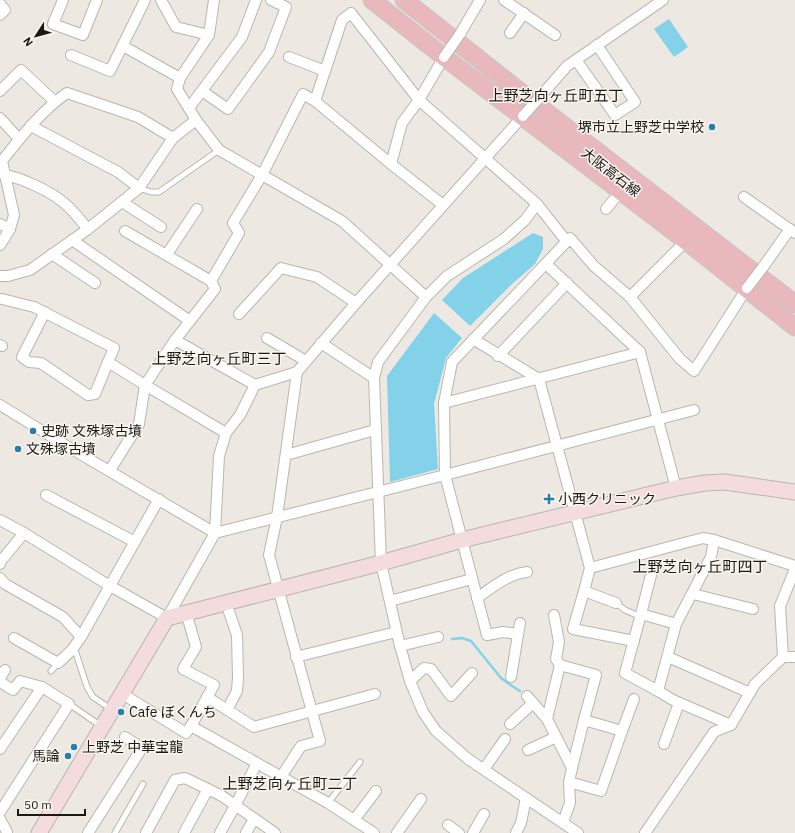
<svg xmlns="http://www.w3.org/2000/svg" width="795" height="833" font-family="'IBM Plex Sans','Noto Sans JP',sans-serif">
<rect width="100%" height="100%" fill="#ede9e2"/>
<g fill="#83d2e9">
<path d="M669,19L688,47L674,57L654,29Z"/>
<path d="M533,233L543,237V249L535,264L512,284L470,326L442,300L463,278Z"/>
<path d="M434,313L462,338L446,358L434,404L438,469L390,482L387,376Z"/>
</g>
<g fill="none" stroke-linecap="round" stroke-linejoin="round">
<path stroke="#83d2e9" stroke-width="2.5" d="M452,639L462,638L471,641L501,678L509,684L520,691"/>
<defs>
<g id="lane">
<path d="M139,188L151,192H159L219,150"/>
<path d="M616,603L625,610L641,617"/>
<path d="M72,650L76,653L87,687L93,697L111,709"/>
<path d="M51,671L58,663"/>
<path d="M69,704L101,726"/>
<path d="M328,803L360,762"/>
<path d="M115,833L143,784"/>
</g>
<g id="street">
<path d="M63,0L53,24L83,35L97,0"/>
<path d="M161,0L176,27L209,35"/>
<path d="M214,0L209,35L180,78L177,89L196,120L219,150L342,221L426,297"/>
<path d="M504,0L555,35"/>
<path d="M0,4L5,10L0,15"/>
<path d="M351,13L419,100L402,123L391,164L315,101L342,20Z"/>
<path d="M510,33L524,13"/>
<path d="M460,34L480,0"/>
<path d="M123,46L180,78"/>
<path d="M71,55L110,71L145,0"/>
<path d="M289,57L325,71"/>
<path d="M444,57L419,100L537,204L567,242"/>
<path d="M576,60L615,115L635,102L597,45"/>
<path d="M0,91L21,70L55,102"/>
<path d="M202,91L228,109L269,52L286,7L271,0"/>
<path d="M540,97L567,66L663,0"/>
<path d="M189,108L242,37L256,0"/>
<path d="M0,118L19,139"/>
<path d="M31,126L118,172L139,188"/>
<path d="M391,164L443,205"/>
<path d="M4,175C20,177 52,192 64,203C73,210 80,220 88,229"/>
<path d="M744,197L795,233"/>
<path d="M122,202L161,227"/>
<path d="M537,204L525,220L504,239L447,276L426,297L378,362L374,378L381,563L400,646L410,681L423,712L436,731L468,759L578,833"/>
<path d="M606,209L621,191"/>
<path d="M0,224L10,229"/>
<path d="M72,240L190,321"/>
<path d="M0,245L10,229L14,215L2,161C21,137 41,111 67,93L138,117L173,138"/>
<path d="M52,254L95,283"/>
<path d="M167,254L197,209"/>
<path d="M546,264L640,352L676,488"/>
<path d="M763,267L790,229"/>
<path d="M0,276H8L30,270L88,229L139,188L173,138L196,120"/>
<path d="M211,281L239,233L233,223L262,175L303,94L315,101"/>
<path d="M630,297L686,241"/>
<path d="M2,299L34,307L114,348L108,362L145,385L226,433"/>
<path d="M45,312L22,357L29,362L41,363L88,395L95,394L108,362"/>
<path d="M239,314L281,268L317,277L356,303"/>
<path d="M267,338L306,361"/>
<path d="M473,339L539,379L590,568L703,538L714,540L795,566"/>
<path d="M175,340L255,385L297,372L356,303L523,116"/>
<path d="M321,343L374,378"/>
<path d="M0,345L2,346"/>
<path d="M498,356L567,283"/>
<path d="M444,403L640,352"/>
<path d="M0,405L70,448L215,533L445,475L694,410"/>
<path d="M286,455L375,430"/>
<path d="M110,470L139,424L145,385L175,340L215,289L211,281L125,231"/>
<path d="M46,495L135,542"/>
<path d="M0,520L24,533L110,586L167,618L215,533L219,456L226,433L240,415L255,385"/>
<path d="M714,540L711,557L676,624L658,691L673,700L731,725"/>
<path d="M0,564V562L24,533"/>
<path d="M590,568L584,591L573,629L634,641"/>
<path d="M0,578L5,584L63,617L81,637"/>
<path d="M584,591L616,603"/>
<path d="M693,594L753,609"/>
<path d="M477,598C493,587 508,574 527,572"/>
<path d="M390,601L472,579"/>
<path d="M226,603L237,635L238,678L237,691L227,710"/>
<path d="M186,612L196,647L183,669L214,685L191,726"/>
<path d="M641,614L651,575"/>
<path d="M554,615L559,642L556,659L560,665"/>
<path d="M518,634L503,632L487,635L445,475L444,403L452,362L570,238L594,266L630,297L680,359L694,371L747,288"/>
<path d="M14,638L58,663L72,650L81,637L159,499"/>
<path d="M400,646L438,637"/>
<path d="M296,657L396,632"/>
<path d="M668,657L750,693"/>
<path d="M783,657H795"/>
<path d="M511,677L520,623"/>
<path d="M0,678L5,670"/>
<path d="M410,681L424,668L431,669L451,696L472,673"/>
<path d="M0,682L13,690L20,681L42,687"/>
<path d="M658,691L625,673L641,614L676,624"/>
<path d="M121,693L186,733L191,726L328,803L374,833"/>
<path d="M527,696L547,719"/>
<path d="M207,697L254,727L375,694"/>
<path d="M510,724L533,703"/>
<path d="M622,731L634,699"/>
<path d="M664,744L679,703"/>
<path d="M0,749L42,687L69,704L0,812"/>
<path d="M528,750L556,737"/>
<path d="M572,768L584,720"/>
<path d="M484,769L505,739"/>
<path d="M281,777L301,746L320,741L269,555L277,517L297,372"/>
<path d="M0,819L7,832"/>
<path d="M354,820L376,791"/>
<path d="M563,822L570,803L569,782L572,768L547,719L560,665L596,675L584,720L622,731L601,791L569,782"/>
<path d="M448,825L459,833"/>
<path d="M88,833L142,748L125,737"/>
<path d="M146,833L175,780L185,778L222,796L275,833"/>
<path d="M184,833L208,789"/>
<path d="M220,833L235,806L257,763"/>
<path d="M246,833L254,819"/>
<path d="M397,833L421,799"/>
<path d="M473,833L484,814"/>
<path d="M516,833L521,823L526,798"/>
<path d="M645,833L714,732L731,725L755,684L783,657L780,606L795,569"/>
</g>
<path id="secondary" d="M39,833L167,618L381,563L462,540L676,488L705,483L725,482L795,492"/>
<g id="primary">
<path d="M372,0L444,57L686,241L795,327"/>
<path d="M404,0L537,105L795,304"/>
</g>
</defs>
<use href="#lane" stroke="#bab6af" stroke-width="7"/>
<use href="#street" stroke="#bab6af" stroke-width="12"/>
<use href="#secondary" stroke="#bab6af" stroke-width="17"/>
<use href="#primary" stroke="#c8c8c7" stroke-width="19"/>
<use href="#lane" stroke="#fff" stroke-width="5"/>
<use href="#street" stroke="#fff" stroke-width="10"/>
<use href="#secondary" stroke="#f4dbde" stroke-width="15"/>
<use href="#primary" stroke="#e8b8bd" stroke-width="17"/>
<defs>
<g id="street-bridge">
<path d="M444,57L460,34"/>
<path d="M523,116L540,97"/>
<path d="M747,288L763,267"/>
</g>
</defs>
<use href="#street-bridge" stroke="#bab6af" stroke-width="12" stroke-linecap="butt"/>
<use href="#street-bridge" stroke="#fff" stroke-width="10"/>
</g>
<g fill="#277fae" stroke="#faf6ef" stroke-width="1.5">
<circle cx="712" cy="127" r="4"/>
<circle cx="33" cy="431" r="4"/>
<circle cx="18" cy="449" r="4"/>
<path d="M547 493h4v4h4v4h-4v4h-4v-4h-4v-4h4z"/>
<circle cx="121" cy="712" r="4"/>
<circle cx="74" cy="747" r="4"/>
<circle cx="68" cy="756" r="4"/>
</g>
<g text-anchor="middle" stroke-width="3" stroke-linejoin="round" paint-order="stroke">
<g font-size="14" fill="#1a1916" stroke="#faf6ef" text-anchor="start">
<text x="704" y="132" text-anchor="end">堺市立上野芝中学校</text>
<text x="41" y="436">史跡 文殊塚古墳</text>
<text x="26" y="454">文殊塚古墳</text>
<text x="558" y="504">小西クリニック</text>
<text x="129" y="717">Cafe ぼくんち</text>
<text x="82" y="752">上野芝 中華宝龍</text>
<text x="60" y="761" text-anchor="end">馬論</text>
</g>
<g font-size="14" fill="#1a1916" stroke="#faf6ef">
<text transform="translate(611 172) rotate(38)" y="5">大阪高石線</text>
</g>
<g font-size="15" fill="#1a1916" stroke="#faf6ef">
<text x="556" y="101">上野芝向ヶ丘町五丁</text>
<text x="219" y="364">上野芝向ヶ丘町三丁</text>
<text x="700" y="572">上野芝向ヶ丘町四丁</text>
<text x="290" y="789">上野芝向ヶ丘町二丁</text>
</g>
</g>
<g transform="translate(36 36) rotate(234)" stroke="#faf6ef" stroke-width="3" paint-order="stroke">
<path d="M0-3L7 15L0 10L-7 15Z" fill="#1a1916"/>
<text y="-6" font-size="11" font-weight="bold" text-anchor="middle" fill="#1a1916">N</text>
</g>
<path d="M18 809v6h67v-6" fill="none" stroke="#1a1916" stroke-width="2"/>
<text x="24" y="809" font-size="12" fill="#1a1916" stroke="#faf6ef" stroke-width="3" paint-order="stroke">50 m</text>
</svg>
